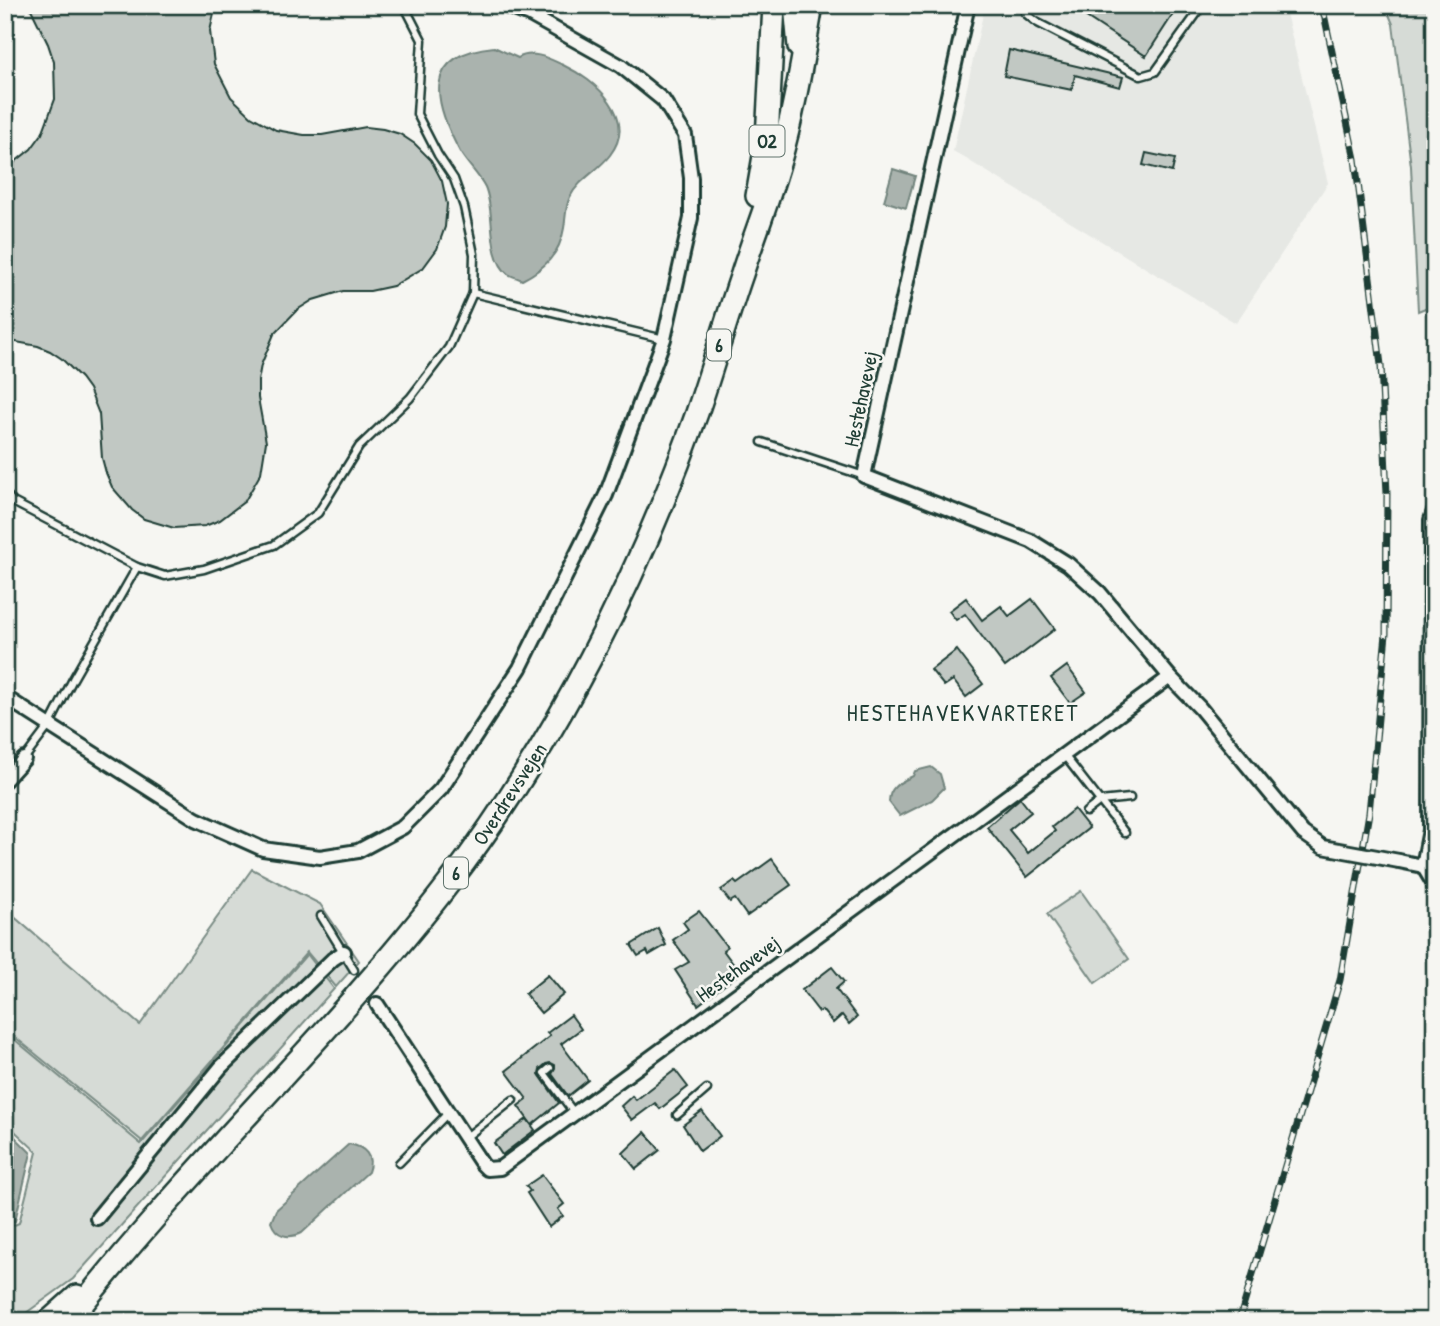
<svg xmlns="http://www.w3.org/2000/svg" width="1440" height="1326" font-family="'Patrick Hand',sans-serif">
<rect width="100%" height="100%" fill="#f6f6f2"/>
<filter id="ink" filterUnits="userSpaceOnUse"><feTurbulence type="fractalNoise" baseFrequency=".0143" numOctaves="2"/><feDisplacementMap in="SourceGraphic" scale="14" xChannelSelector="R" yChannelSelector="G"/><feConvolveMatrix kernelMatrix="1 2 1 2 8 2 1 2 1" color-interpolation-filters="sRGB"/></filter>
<g filter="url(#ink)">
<path fill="#e6e8e4" d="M985,5H1284L1328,183L1236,323L953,151Z"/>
<g fill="#d6dbd6" stroke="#7a8c85" stroke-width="2">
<path d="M1385,5H1435V304L1418,311L1411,166L1393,24Z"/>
<path d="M252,869L320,904L359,961L336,987L307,952L142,1141L10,1033L5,1038V909L140,1025Z"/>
<path d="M1081,891L1129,959L1095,983L1047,914Z"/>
<path d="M307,954L334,989L73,1279L15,1321H5V1229L19,1223L37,1152L5,1122V1040L9,1035L141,1144Z"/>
</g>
<g fill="#aab3ae" stroke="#72847d" stroke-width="2">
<path d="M494,47L518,58C532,49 550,59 563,65C595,80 639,117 610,155C598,171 579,179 570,197C565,208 566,217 564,228C560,254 544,269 522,280C518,278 511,276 508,274C486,256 496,212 485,187C479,175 467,164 460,152C433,102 421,54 494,47Z"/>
<path d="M893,169L915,176L906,208L884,201Z"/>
<path d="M931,767L940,774L944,788L932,800L900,816L889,802C889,786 901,782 913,776L915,771Z"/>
<path d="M5,1127L31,1153L15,1221L5,1224Z"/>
<path d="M349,1144C365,1147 374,1156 368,1172L302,1233C289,1239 276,1237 271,1222L276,1210Z"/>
</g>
<g fill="#c1c8c3" stroke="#1f3d34" stroke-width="2">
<path d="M29,5H216L210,31L214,64L231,97L251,116L276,130L304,135H322L366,127L383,129L400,134L415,144L431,160L442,181L447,204L445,227L437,249L423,268L393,286L370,291H343L313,300L297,310L274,334L261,365L258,381V398L266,442L261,473L245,501L220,520L205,526L174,528L144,519L132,510L112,487L106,473L102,458L99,414L89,389L81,378L62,359L50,351L38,346L5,340V170L31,149L42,134L55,99L54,62L48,44Z"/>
<path d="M1068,5H1179L1146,56Z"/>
<path d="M1009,50L1123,77L1120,87L1075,75L1072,90L1004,76Z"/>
<path d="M1146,153L1175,159L1172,172L1143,165Z"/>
<path d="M966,598L982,620L1001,606L1009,616L1032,599L1055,629L1005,667L965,614L956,620L949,611Z"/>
<path d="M957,650L983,684L966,697L953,680L944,686L931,670Z"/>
<path d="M1067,666L1086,692L1070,703L1051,678Z"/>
<path d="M1020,798L1031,812L1009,830L1028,853L1055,831L1052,827L1074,809L1089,828L1027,877L987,827Z"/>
<path d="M772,859L791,885L747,916L735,899L730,902L721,890L734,881L737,884Z"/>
<path d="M699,911L727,947L723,950L740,973L698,1005L675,970L689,962L673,940L688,929L683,922Z"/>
<path d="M658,928L666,945L649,955L647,951L638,956L631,945Z"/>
<path d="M832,967L844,982L836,989L857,1017L849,1024L842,1015L833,1023L822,1010L819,1012L802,990Z"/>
<path d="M548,975L564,994L541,1013L525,994Z"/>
<path d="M571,1015L581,1029L561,1044L588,1080L568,1096L552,1074L555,1069V1065L551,1063L546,1064L540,1069L539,1074L559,1103L532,1125L518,1106L527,1099L506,1071L550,1036L547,1033Z"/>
<path d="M675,1070L688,1087L660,1109L655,1103L632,1120L621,1106L632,1096L636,1100Z"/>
<path d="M702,1111L720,1136L700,1151L683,1125Z"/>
<path d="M527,1119L535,1130L502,1155L494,1143Z"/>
<path d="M645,1132L660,1150L636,1169L623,1153Z"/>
<path d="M542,1175L564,1204L558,1209L563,1216L549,1227L527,1193L530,1191L526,1186Z"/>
</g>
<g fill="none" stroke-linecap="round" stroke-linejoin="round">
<defs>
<g id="lane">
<path d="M404,5L422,40L417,114L438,155L454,179L464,207L474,254L473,293"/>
<path d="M1025,5V13L1036,22L1141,76L1155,72L1198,12V5"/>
<path d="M762,442L864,476"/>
<path d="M5,493L13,502L137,567"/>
<path d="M1064,755L1125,833"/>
<path d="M24,759L49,726L73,679L137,567L165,576L204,569L274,545L318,513L359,447L410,398L449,347L473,293L664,339"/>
<path d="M1086,812L1100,801L1130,798"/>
<path d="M321,916L354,970"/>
<path d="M550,1068L544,1073L575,1114"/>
<path d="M677,1115L707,1089"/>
<path d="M465,1138L513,1100"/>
<path d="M399,1163L448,1113"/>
</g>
<g id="street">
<path d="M968,5L864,476L1031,541L1068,564L1100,593L1170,677"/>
<path d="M1435,508L1431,520L1430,830L1423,866L1435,886"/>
<path d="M5,697L196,819L263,849L320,857L358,851L403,827L441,789L520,668L606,495L664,339L691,218V178L685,135L663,100L621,66L530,15L504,5"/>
<path d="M5,780L24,759"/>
<path d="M1399,861L1423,866"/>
<path d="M377,1004L482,1164L487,1169L500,1168L1170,677L1200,708L1303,833L1323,847"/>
<path d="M97,1218L221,1067L333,959L344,952"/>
</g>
<g id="primary">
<path d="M795,5L799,47"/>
<path d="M757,196L767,139L774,5"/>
<path d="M49,1321L77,1296"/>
<path d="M69,1321C188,1168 331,1037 449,883C554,746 639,577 697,413C713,367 726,320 742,274C756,230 774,187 785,142C797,97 804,51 812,5"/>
</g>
</defs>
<use href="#lane" stroke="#1f3d34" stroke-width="11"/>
<use href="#street" stroke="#1f3d34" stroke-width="18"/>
<use href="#primary" stroke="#1f3d34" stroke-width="26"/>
<use href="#lane" stroke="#f6f6f2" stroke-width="6"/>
<use href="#street" stroke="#f6f6f2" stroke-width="12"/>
<use href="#primary" stroke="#f6f6f2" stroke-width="21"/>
<defs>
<path id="rail" d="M1239,1321L1340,980L1369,813L1386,634L1387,494L1381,365L1355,159L1322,5"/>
</defs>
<use href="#rail" stroke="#1f3d34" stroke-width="7"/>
<use href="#rail" stroke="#f6f6f2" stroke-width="4.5" stroke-dasharray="13" stroke-linecap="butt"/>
<defs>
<path id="street-bridge" d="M1323,847L1399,861"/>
</defs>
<use href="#street-bridge" stroke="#1f3d34" stroke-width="18" stroke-linecap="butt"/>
<use href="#street-bridge" stroke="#f6f6f2" stroke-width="12"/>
</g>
</g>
<g text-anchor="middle" stroke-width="5" stroke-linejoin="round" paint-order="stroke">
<g fill="#f6f6f2" stroke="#60746d" stroke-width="2">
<rect x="749.5" y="125.5" width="35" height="31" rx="5"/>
<rect x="707" y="329.5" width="24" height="31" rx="5"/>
<rect x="444" y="857.5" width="24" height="31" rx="5"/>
</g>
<g font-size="19" font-weight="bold" fill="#1f3d34">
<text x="767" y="148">O2</text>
<text x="719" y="352">6</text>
<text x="456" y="880">6</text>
</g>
<g font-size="21" fill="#1f3d34" stroke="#f6f6f2">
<text transform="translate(861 399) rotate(-78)" y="7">Hestehavevej</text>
<text transform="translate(510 794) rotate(-57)" y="7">Overdrevsvejen</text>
<text transform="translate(738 969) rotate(-36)" y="7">Hestehavevej</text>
</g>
<g font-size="23" letter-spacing="2" fill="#1f3d34" stroke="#f6f6f2">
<text x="963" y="721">HESTEHAVEKVARTERET</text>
</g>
</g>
<rect width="1440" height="1326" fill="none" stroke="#f6f6f2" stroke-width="28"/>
<rect x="14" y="14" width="1412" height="1298" fill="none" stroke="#1f3d34" stroke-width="2.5" filter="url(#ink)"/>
</svg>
